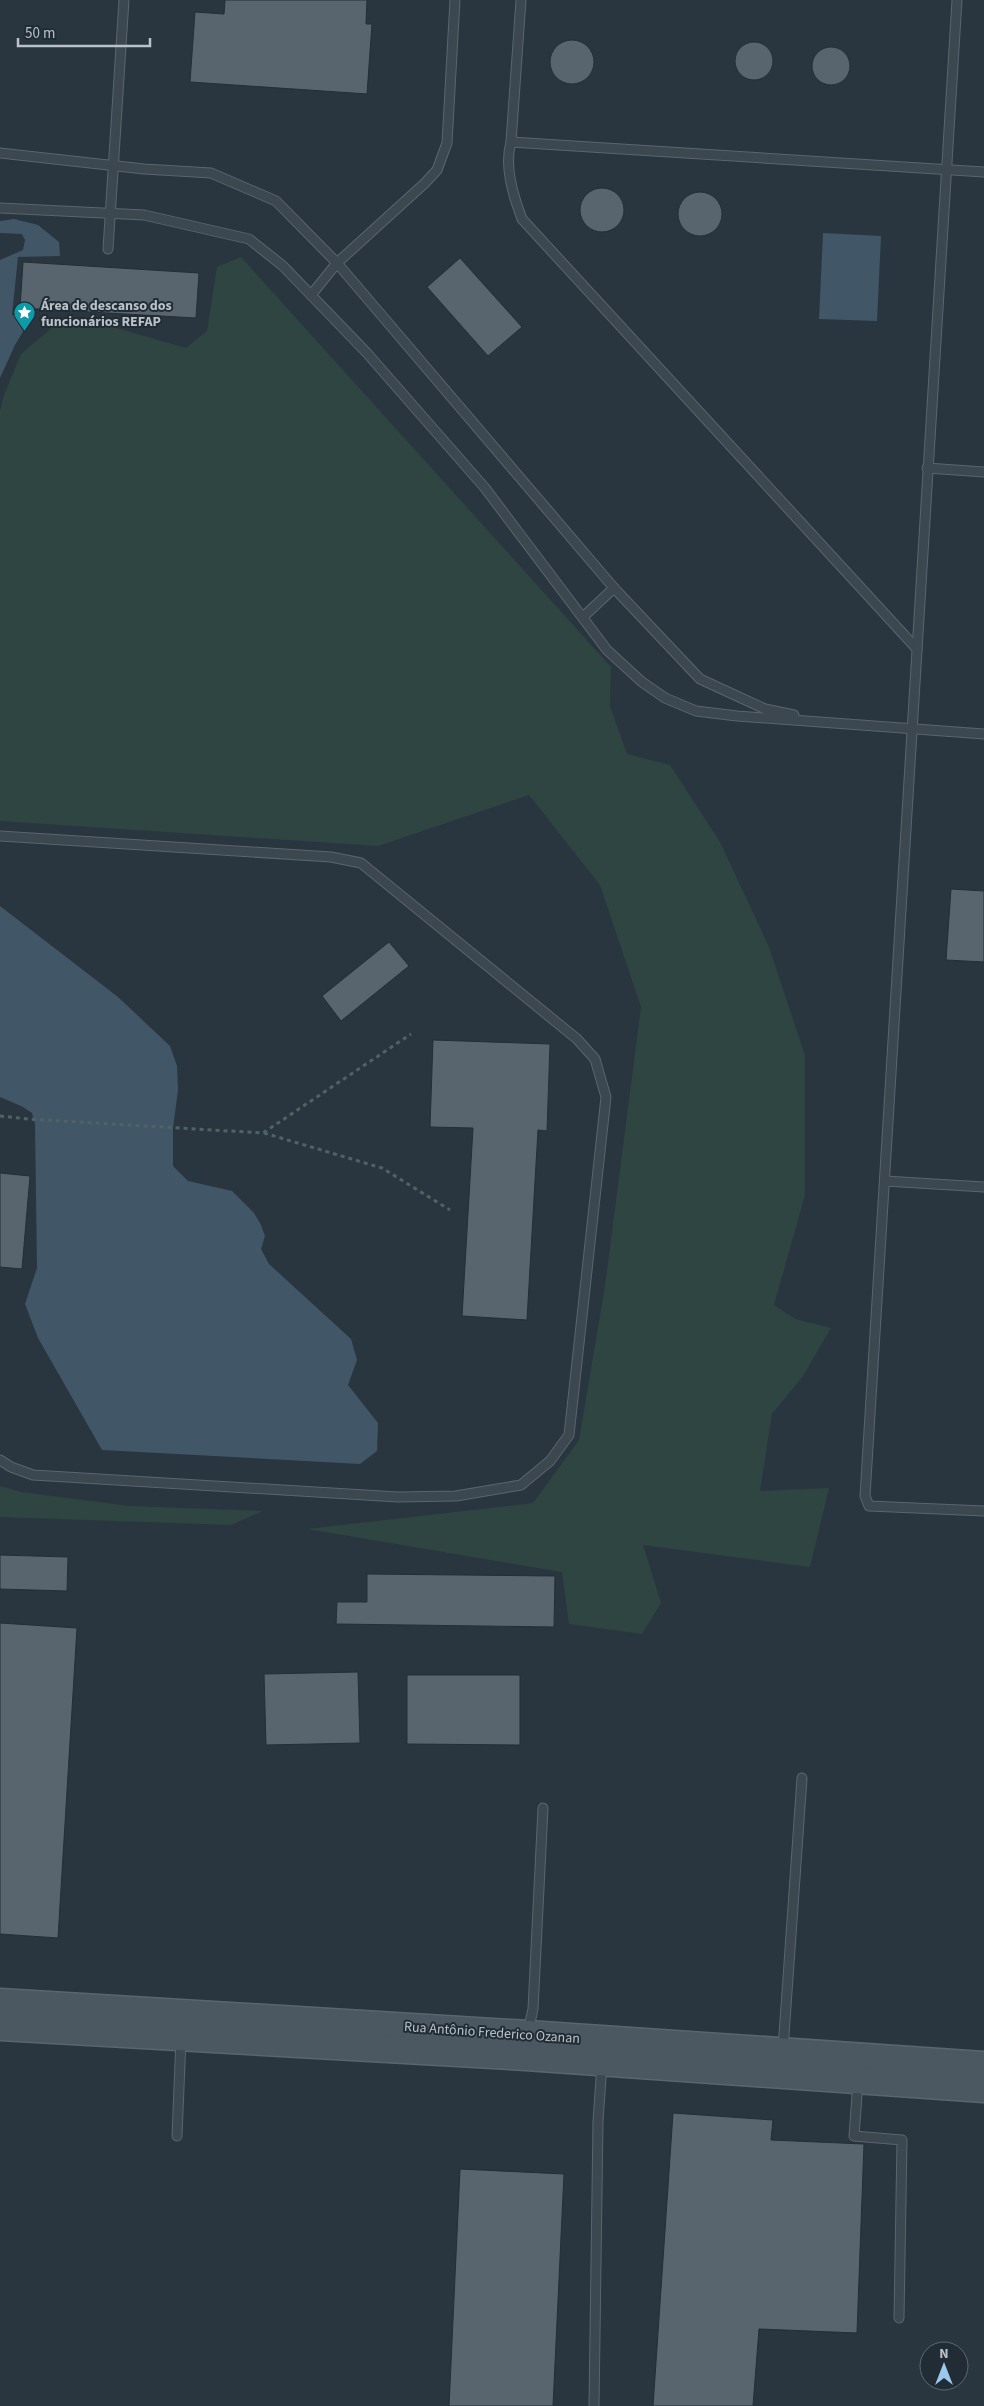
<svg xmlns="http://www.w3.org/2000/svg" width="984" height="2406" font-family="'Source Sans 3',sans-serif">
<rect width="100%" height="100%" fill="#29363f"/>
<g fill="#2f4542">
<path d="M241,257L611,667L610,706L627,754L670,765L720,842L769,947L805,1056V1195L774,1305L795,1319L831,1328L803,1376L772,1414L760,1491L829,1488L810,1567L643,1545L661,1603L642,1634L569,1624L562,1572L307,1529L533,1503L579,1440L605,1286L641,1007L600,885L529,795L378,846L0,821V411L4,395L21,354L54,326L92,321L186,348L207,331L217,267Z"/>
<path d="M0,1486L21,1492L130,1506L263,1511L231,1525L0,1517Z"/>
</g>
<g fill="#415666">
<path d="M14,219L38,225L59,242L60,256L18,257L12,315L31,318L15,345L0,378V260L23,250L25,240L22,234L0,233V221Z"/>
<path d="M823,233L881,236L877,321L819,319Z"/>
<path d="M0,906L118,997L170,1046L177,1066L178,1090L173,1128V1166L188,1181L232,1191L254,1213L261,1225L265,1236L261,1249L269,1264L351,1339L357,1360L348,1385L378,1423L377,1451L360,1464L102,1450L38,1338L25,1304L37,1268L35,1124L32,1113L23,1107L0,1097Z"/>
</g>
<g fill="#58646e" stroke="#242e36">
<path d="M225,0H367L366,24H372L367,94L190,82L195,12L224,14Z"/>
<circle cx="572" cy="62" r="22"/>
<circle cx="754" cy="61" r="19"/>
<circle cx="831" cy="66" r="19"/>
<circle cx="602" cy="210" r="22"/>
<circle cx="700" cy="214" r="22"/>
<path d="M460,258L522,327L488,356L427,287Z"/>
<path d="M23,262L199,273L196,318L20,308Z"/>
<path d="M951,889L984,891V962L946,960Z"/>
<path d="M389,942L409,966L341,1021L322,996Z"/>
<path d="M433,1040L550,1044L547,1131L538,1130L527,1320L462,1316L473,1128L430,1127Z"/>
<path d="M0,1173L30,1176L22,1269L0,1267Z"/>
<path d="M0,1555L68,1557L67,1591L0,1589Z"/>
<path d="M367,1574L555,1576L554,1627L336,1624L337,1602H367Z"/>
<path d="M0,1623L77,1628L58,1938L0,1934Z"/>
<path d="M358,1672L360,1743L266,1745L264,1674Z"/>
<path d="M407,1675H520V1745L407,1744Z"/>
<path d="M673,2113L773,2120L771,2140L864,2144L857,2333L759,2329L753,2406H653Z"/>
<path d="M460,2169L564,2174L553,2406H449Z"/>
</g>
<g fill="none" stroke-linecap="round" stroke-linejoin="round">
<defs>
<g id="service">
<path d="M521,0L511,142C504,166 513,195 522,219L917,649"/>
<path d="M957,0L865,1496L869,1506L984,1511"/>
<path d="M511,142L984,172"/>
<path d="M0,153L144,169L211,173L276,201L337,263L614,588L700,679L765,709L794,715"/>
<path d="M0,208L144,215L249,239L283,266L366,352L485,488L607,650L642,682L665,698L696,711L737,716L984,734"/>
<path d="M108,249L124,0"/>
<path d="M311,295L337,263L425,183L437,170L447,143L455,0"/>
<path d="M927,468L984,472"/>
<path d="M583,617L614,588"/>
<path d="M0,836L331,857L361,863L577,1039L595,1059L606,1097L569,1435L550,1461L521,1485L456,1496L398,1497L33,1475L11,1467L0,1460"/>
<path d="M885,1181L984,1187"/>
<path d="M528,2032L533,2009L543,1808"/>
<path d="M783,2049L802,1778"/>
<path d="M858,2082L854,2136L902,2140L899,2318"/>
<path d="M177,2136L181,2039"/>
<path d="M594,2406L598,2121L602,2064"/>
</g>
<g id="secondary">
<path d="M0,2002L528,2034L984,2065"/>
<path d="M0,2027L526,2057L984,2089"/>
</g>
</defs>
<use href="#service" stroke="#5b656c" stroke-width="11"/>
<use href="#secondary" stroke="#5b656c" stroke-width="29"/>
<g stroke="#506362" stroke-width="3" stroke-dasharray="4 4" stroke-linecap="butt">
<path d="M0,1116L28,1119L263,1133L411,1034"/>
<path d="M264,1133L382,1168L450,1210"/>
</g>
<use href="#service" stroke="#3d474f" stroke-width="9"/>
<use href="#secondary" stroke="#4b5761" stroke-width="26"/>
</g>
<defs>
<symbol id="sight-pin" viewBox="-11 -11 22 30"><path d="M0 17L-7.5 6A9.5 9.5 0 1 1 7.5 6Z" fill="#0f9aa8" stroke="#222c34"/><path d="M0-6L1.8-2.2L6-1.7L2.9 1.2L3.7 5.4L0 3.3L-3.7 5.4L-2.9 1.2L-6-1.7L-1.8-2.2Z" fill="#fff"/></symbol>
</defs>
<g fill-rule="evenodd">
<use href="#sight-pin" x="12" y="300" width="25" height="34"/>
</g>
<g text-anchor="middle" stroke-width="4" stroke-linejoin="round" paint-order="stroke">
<g font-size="14" font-weight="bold" fill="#bac2c9" stroke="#222c34" text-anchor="start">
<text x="41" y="310">Área de descanso dos<tspan x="41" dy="16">funcionários REFAP</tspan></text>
</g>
<g font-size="14" fill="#bac2c9" stroke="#222c34">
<text transform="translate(492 2032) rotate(4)" y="5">Rua Antônio Frederico Ozanan</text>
</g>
</g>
<g transform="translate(944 2366)"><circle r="24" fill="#222c34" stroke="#5f6870"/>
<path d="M0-4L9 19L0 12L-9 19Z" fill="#9bc8ed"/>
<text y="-8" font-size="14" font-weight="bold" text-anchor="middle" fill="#bac2c9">N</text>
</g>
<path d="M18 38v8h132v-8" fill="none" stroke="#bac2c9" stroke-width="2.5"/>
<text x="25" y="38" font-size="15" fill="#bac2c9" stroke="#222c34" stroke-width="4" paint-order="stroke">50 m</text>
</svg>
